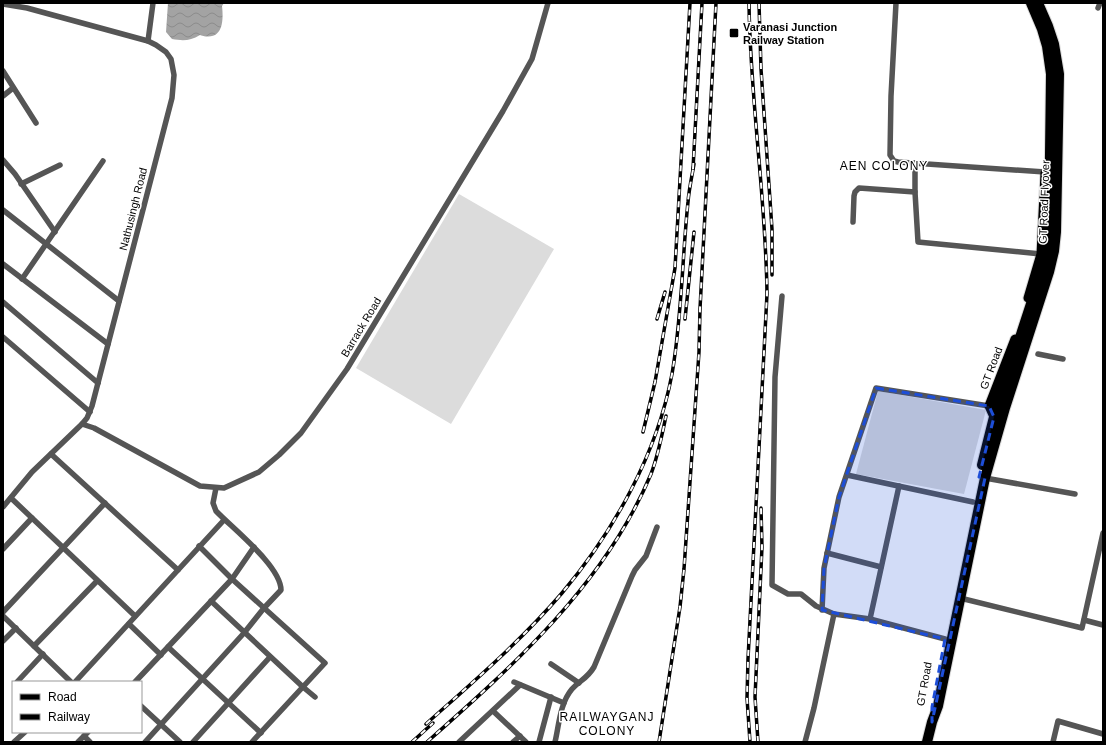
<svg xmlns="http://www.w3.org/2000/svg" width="1106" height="745" font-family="Arial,sans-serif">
<defs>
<pattern id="water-waves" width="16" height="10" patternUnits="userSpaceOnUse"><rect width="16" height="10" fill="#a3a3a3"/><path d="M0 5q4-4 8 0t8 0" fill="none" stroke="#8b8b8b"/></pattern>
</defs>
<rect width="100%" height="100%" fill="#fff"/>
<g fill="#dcdcdc">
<path d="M459,194L554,249L451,424L356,368Z"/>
<path d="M878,391L986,410L964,494L856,474Z"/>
</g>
<path fill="url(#water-waves)" d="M168,3H224L222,6C224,23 222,42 200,35C190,41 183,41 172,39L166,32Z"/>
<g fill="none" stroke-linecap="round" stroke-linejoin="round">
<defs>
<g id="primary">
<path d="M1028,298L1041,254L1045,173"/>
<path d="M994,417L989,406L1015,339"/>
</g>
<g id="highway">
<path d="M982,465L994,417L1042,270L1047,250L1049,232L1051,74L1047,46L1042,29L1031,3"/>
<path d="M927,742L932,722L938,706L985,478L1005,408L1049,272L1054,251L1056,232L1059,74L1054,44L1048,26L1038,3"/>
</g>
</defs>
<use href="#primary" stroke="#dbdbdb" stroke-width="11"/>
<use href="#highway" stroke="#dbdbdb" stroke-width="12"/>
<g stroke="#555" stroke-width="5.5">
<path d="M896,3L891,96L890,155L894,161L898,162L1045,172"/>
<path d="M3,4L27,8L148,41L156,45L166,52L171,59L174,75L172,98L92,406L87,418L82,424L32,472L3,507"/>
<path d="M1098,8L1100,3"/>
<path d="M148,41L153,3"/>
<path d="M3,71L36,123"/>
<path d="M3,96L13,88"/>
<path d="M3,160L15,174L55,232"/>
<path d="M915,163V192L918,242L1041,254"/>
<path d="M21,184L60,165"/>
<path d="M3,210L119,301"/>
<path d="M853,222L854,196L855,192L859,188L915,192"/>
<path d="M3,264L108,344"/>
<path d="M22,279L103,161"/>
<path d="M782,296L775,377L772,585L788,594H801L816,606L834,614"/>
<path d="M3,302L98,383"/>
<path d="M3,337L90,412"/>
<path d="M1038,354L1063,359"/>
<path d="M82,424L94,428L200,486L224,488L259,472L279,455L301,433L347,369L503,111L532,59L548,3"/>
<path d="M51,454L178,570"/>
<path d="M847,475L973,502"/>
<path d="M985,478L1075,494"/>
<path d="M11,498L135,616"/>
<path d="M199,546L232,579L325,663L252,742"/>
<path d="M3,549L32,518"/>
<path d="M827,553L881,567"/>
<path d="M960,598L1082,628L1103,533"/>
<path d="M211,601L303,687L315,697"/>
<path d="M822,610L824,568L839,497L876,388L989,406"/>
<path d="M3,612L105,503"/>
<path d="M3,616L71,682"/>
<path d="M870,619L899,486"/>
<path d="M1084,620L1103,625"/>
<path d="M129,624L161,655"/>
<path d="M3,641L16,628"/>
<path d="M34,646L97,581"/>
<path d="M168,647L261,733"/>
<path d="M551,664L579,683"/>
<path d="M17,682L43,654"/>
<path d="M75,682L224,520"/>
<path d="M135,682L232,579L254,547"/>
<path d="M514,682L564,703"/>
<path d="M141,706L180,742"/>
<path d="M493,711L526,742"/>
<path d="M84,736L90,742"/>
<path d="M14,742L25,732"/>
<path d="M78,742L88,732"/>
<path d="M145,742L244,633L264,608L281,590C281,566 232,528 216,511L213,503L216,488"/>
<path d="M193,742L270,657"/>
<path d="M459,742L520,685"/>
<path d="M513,742L520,736"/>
<path d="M539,742L551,697"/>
<path d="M555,742C559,725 560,703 572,689C580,680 587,679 594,667L632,576L635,570L646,556L657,527"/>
<path d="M805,742L814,708L834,614L870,619L945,639"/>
<path d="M1053,742L1058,721L1103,734"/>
</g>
<use href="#primary" stroke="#000" stroke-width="9"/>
<use href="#highway" stroke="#000" stroke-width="10"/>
<defs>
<g id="rail">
<path d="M749,3C750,100 766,197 767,294L748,659L747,698L750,742"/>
<path d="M759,3L761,69L772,229V275"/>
<path d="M693,169L702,3"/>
<path d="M657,319L665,292"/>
<path d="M685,319L694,232"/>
<path d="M643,432L655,382L675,268L690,3"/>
<path d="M426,724C473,682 521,641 562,593C614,531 657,454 672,374C682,317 682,259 688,202C689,189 692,176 694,164"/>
<path d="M412,742L433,723"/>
<path d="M427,742C514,665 605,584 651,474C658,456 662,435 666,416"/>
<path d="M659,742L680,607L684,569L699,352L700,309L716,3"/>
<path d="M758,742L755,697L762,547L761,508"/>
</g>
</defs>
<use href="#rail" stroke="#000" stroke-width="3.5"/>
<use href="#rail" stroke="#fff" stroke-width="2" stroke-dasharray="6" stroke-linecap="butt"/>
</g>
<path fill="#1d4ed8" fill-opacity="0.2" stroke="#1d4ed8" stroke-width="3" stroke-dasharray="8 5" stroke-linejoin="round" d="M876,388L989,406L994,417L979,477L985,478L932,722V707L945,639L822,610L824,568L839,497Z"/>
<rect fill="#000" stroke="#fff" stroke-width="1.5" x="729" y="28" width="10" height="10" rx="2"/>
<g text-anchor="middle" stroke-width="3" stroke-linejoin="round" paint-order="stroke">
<g font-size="11" font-weight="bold" fill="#000" stroke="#fff" text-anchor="start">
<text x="743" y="31">Varanasi Junction<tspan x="743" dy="13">Railway Station</tspan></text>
</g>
<g font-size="11" fill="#000" stroke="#fff">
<text transform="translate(1044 202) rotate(-88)" y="4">GT Road Flyover</text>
<text transform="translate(133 209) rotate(-76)" y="4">Nathusingh Road</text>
<text transform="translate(361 327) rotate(-59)" y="4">Barrack Road</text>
<text transform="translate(991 368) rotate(-69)" y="4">GT Road</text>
<text transform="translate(924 684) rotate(-80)" y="4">GT Road</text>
</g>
<g font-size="12" letter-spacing="1" fill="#000" stroke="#fff">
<text x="884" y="170">AEN COLONY</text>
<text x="607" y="721">RAILWAYGANJ<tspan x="607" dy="14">COLONY</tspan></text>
</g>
</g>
<rect width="1106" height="745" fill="none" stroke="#000000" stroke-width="8"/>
<rect x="12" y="681" width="130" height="52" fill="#ffffff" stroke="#999999"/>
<rect x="20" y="694" width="20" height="6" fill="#000000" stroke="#999999"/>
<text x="48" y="701" font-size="12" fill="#000000">Road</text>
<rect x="20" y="714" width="20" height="6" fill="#000000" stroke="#999999"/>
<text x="48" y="721" font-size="12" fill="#000000">Railway</text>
</svg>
